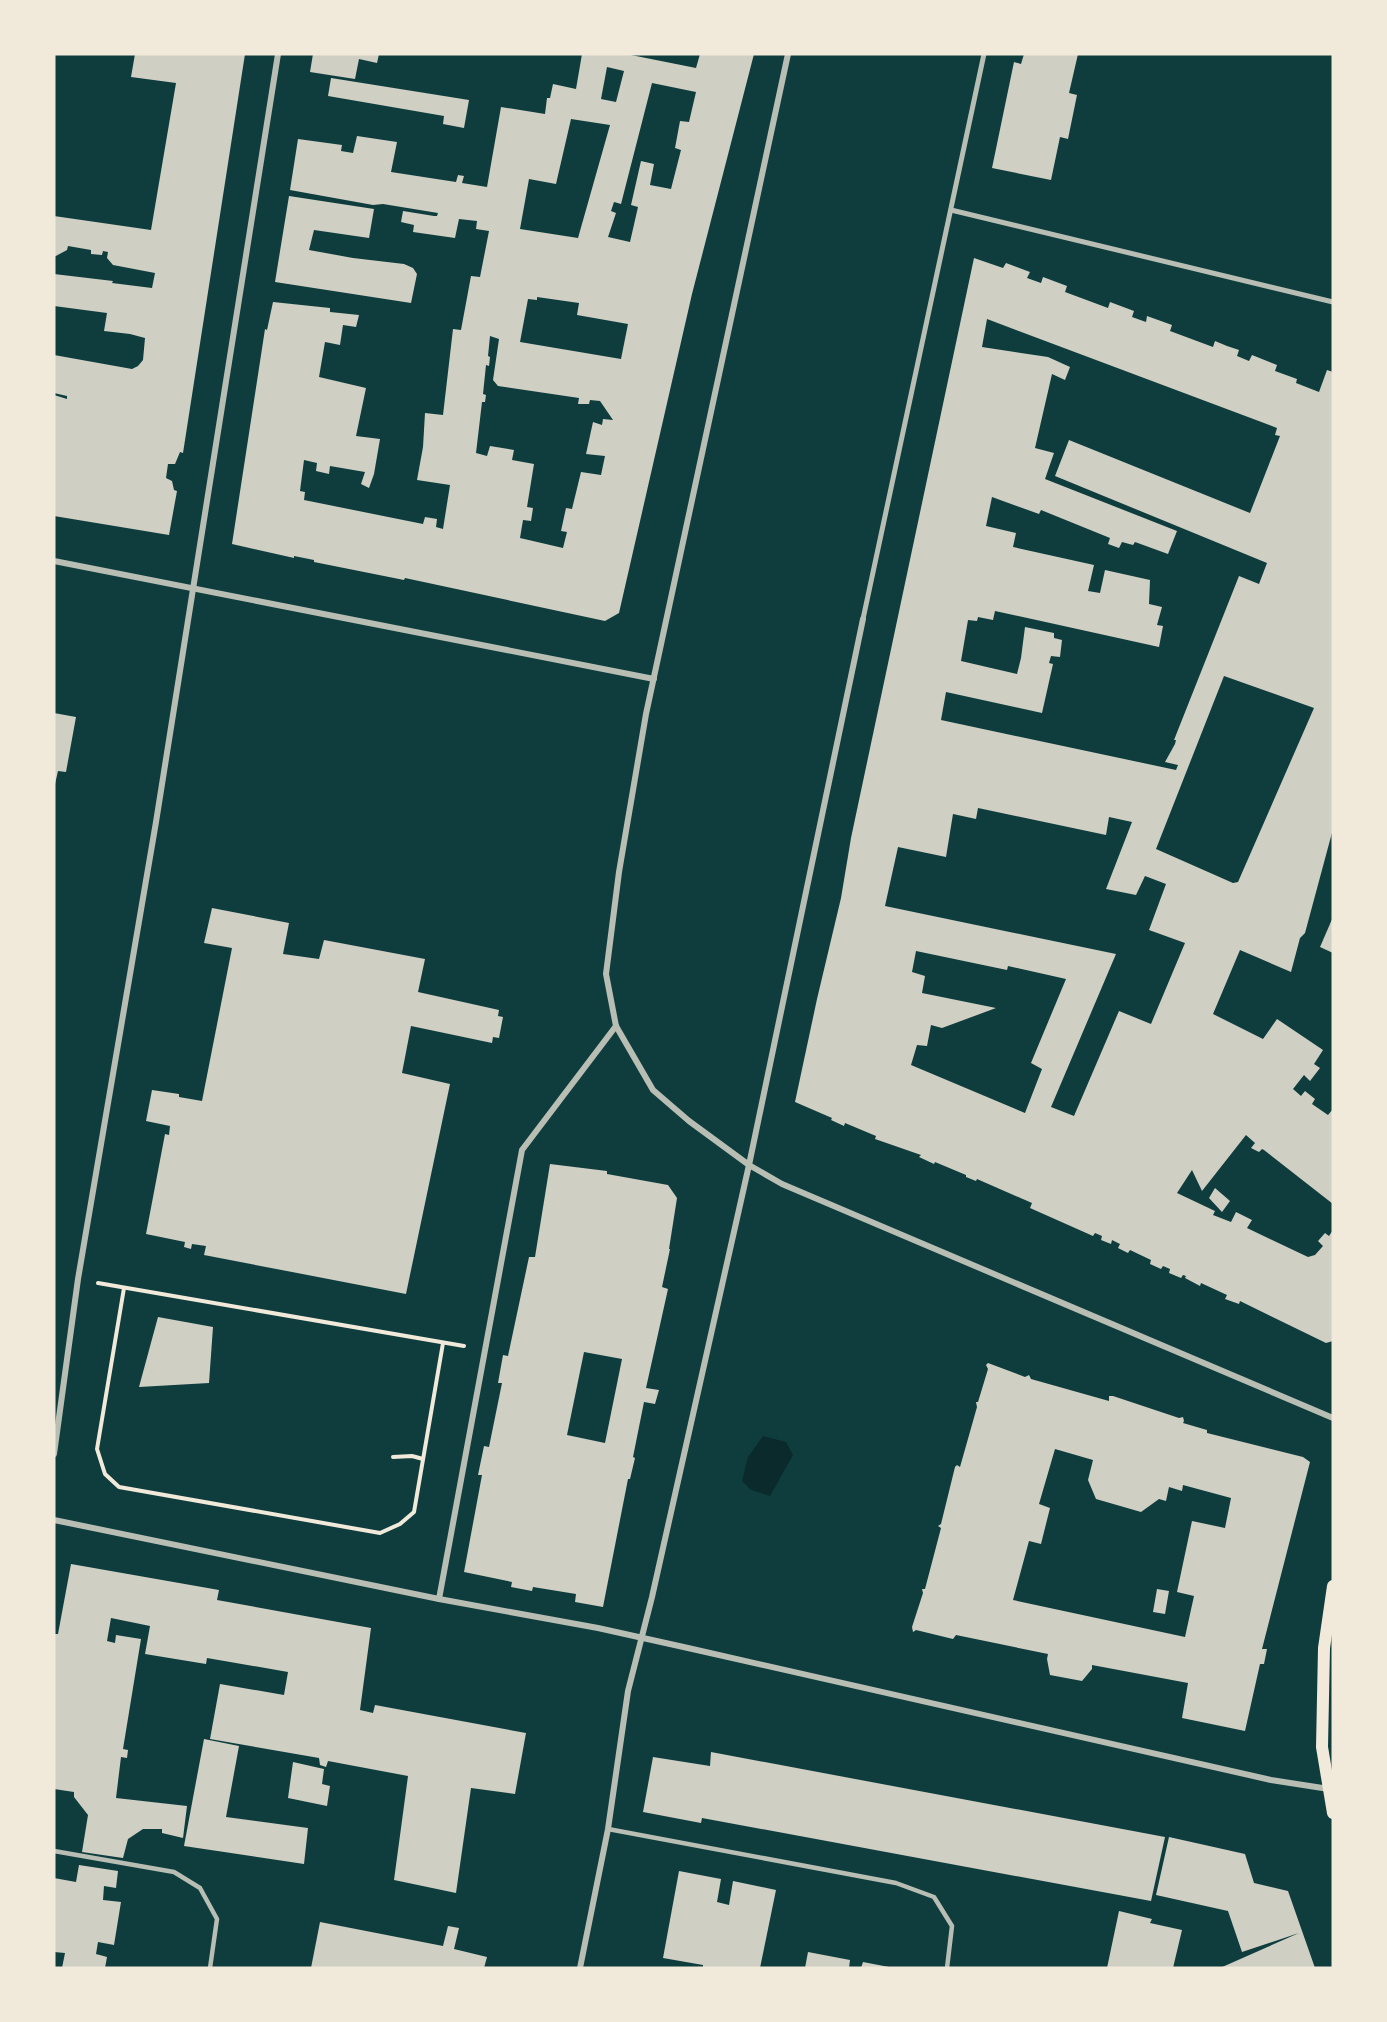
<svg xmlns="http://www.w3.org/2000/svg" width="1387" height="2022" font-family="'Open Sans',sans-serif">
<rect width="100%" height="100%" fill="#0f3d3e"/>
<path fill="#0a2a2b" d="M763,1436L786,1442L793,1455L770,1496L751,1490L742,1481L748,1457Z"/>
<g fill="#cfcfc3" fill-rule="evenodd">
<path d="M135,54H245L183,453L180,452L175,464H168L166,478L172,481L174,490L177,491L169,535L54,516V395L67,399V396L54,393V355L132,369L138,366L143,360L145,338L130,334L104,331L107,313L54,306V274L113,281L112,283L152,288L155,273L113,265L107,258L108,252L103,251L102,255L91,254V250L68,246L67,250L54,257V216L151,230L176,83L131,77Z"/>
<path d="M313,54H379L377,63L359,59L355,79L310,72Z"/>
<path d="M582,54H626L696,68L700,54H754L692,294L619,613L605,621L405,578L404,580L314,562V560L294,556V558L232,544L265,329L267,330L273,302L330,308V312L359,315L356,327L343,325L340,345L325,342L319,377L366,388L356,436L380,439L374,474L369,488L361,484L365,472L330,466L329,474L316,471L317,463L304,460L300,491L305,492L304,500L423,524L425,517L437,519L436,527L443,529L450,485L417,480L423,447L425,413L443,415L453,329L461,330L471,276L480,277L489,231L476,229L477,221L459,219L455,238L413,232L414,225L401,222L403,211L434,216H437L438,213L383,204L373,205L290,190L298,139L342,145L341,151L353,153L357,136L397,142L391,172L456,182L458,175L464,176L462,183L487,187L501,107L545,114L547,98H550L553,84L576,89ZM607,67L624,71L616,102L601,99ZM652,83L696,92L689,122L680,121L675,148L681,150L671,189L650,185L654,164L641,161L631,205L638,207L630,242L608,237L616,213L611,211L614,202L621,204ZM571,119L610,125L578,238L520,229L529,179L556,184ZM537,297L579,303L577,315L628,324L621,359L520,342L528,299L537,300ZM490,336L499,339L493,380L498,386L579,398L578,404H589L590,400L600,401L613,420L603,419L602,425L593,422L586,454L605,456L601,475L581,472L572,509L566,508L561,531L567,532L563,548L520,538L523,520L531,521L533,508L527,507L534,464L512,460L514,450L490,446L487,456L476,453L482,402H485L486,395L483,394L486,365L489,366L490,357L488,356Z"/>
<path d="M1024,54H1078L1069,93L1077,95L1068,139L1060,137L1051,180L992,168L1014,62L1021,64Z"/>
<path d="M331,78L469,100L464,128L443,124L444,116L328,96Z"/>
<path d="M289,196L374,209L369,238L314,230L309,250L353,258L404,264L413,268L417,274L411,303L275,282Z"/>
<path d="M974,258L1003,268L1006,263L1030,272L1027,278L1041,283L1043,277L1067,286L1065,292L1108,308L1110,302L1134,311L1132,317L1146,322L1147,316L1172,325L1170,331L1213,347L1215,341L1227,346L1239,350L1237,356L1249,361L1252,355L1277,365L1275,371L1297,379L1296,383L1319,392L1327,370L1333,372V829L1305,933L1300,938L1291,972L1240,950L1213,1014L1263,1039L1277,1019L1323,1050L1314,1064L1320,1068L1310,1081L1304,1075L1293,1089L1301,1096L1305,1091L1315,1099L1312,1104L1328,1115L1333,1109V1204L1264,1150L1262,1149L1259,1152L1251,1148L1255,1143L1246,1135L1202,1191L1192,1170L1177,1193L1215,1211L1213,1215L1231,1222L1236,1212L1252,1220L1247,1228L1308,1257L1315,1255L1323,1246L1318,1241L1325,1233L1329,1236L1333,1230V1341L1326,1343L1240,1301L1239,1304L1225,1299L1227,1295L1201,1283L1200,1286L1185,1278L1186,1276L1183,1275L1181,1278L1169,1273L1170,1269L1163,1266L1161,1269L1150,1264L1151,1260L1130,1250L1128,1253L1118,1248L1120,1244L1112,1240L1111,1244L1101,1240L1102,1236L1095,1233L1093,1236L1030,1208L1032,1203L977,1179L976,1181L966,1177V1175L935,1162L934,1164L919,1157L921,1155L875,1139L876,1136L845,1123L844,1126L831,1120L832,1118L795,1102L817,999L841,898L851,838ZM987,319L1277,428L1275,435L1280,436L1250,513L1069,440L1055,476L1267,563L1259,584L1239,576L1174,740H1176L1175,744L1165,762L1178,765L1176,770L941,720L946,692L1042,713L1053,664L1049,663L1051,656L1060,657L1062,640L1054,638V633L1025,627L1021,658L1017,674L961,661L968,620L977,621L978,617L993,620L995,611L1159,647L1163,626L1157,625L1162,607L1149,604L1150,580L1105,570L1100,593L1088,591L1094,565L1013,547L1016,533L986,526L992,497L1039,514L1041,510L1110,538L1108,544L1119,548L1122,542L1133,545L1135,542L1168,554L1177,531L1045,479L1054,453L1035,448L1052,374L1065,380L1070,367L1048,357L982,347ZM1224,676L1314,708L1238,882L1233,883L1156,849ZM978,808L1106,835L1109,817L1132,822L1106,889L1136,895L1145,876L1166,884L1149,930L1185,943L1151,1024L1119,1011L1074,1116L1051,1107L1116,954L885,906L898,847L946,857L953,814L976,819ZM916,951L1007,970L1008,966L1066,979L1031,1063L1042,1069L1025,1113L911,1065L917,1045L927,1046L931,1025L942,1028L996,1008L922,993L925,976L912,972Z"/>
<path d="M54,713L76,717L66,772L58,771L55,784Z"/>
<path d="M212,908L289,923L283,954L319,959L324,940L425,959L418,992L499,1010L498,1016L503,1017L499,1038L493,1037L492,1043L411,1026L402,1073L450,1084L406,1294L204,1255L206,1246L192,1244L191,1249L184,1247L185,1242L146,1234L165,1134L169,1135L170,1126L146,1121L152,1090L179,1094V1097L202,1101L232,948L204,943Z"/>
<path d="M1333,917V953L1320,947Z"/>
<path d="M550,1164L607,1171V1174L668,1185L677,1198L669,1249H670L662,1287L668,1289L646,1388L659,1390L655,1404L644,1402L633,1457L635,1458L630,1479H628L603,1607L575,1602L576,1594L533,1587L532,1591L511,1587L512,1582L464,1572L482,1475H478L484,1446L489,1447L502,1383H498L503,1355L508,1356L529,1257H535ZM584,1352L622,1359L605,1443L567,1435Z"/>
<path d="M1215,1188L1230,1201L1222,1212L1209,1198Z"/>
<path d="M158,1317L213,1327L209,1383L139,1387Z"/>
<path d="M988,1363L1025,1377L1029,1375L1031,1379L1109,1401V1396H1113L1179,1418L1183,1417L1184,1421L1183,1423L1207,1430V1433L1303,1457L1310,1462L1262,1649H1267L1264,1664H1260L1245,1731L1182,1718L1188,1683L1092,1665V1669L1082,1681L1050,1675L1047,1659L1048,1654L956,1635L953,1639L916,1630L913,1632L912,1627L923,1593L922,1589H925L941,1528L938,1526L941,1524L955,1467L957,1465L960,1467L977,1407L976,1402H978L988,1369L986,1365ZM1055,1449L1093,1460L1088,1480L1096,1499L1141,1512L1159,1499L1166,1501L1169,1487L1182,1491L1183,1485L1231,1498L1225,1528L1192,1521L1177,1592L1194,1596L1185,1637L1013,1600L1029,1541L1041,1544L1050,1508L1039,1504Z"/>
<path d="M71,1564L219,1590L217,1600L371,1628L360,1710L373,1713L375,1705L526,1733L515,1794L471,1788L456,1893L394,1880L408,1776L328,1761L326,1767L320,1765L319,1758L210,1739L220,1684L284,1695L288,1672L207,1658L206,1664L145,1654L150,1626L111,1618L107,1641L115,1643L116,1635L141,1639L123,1749L128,1750L127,1758L121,1757L116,1798L187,1806L183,1838L162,1833V1829H143L128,1839L123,1858L82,1852L88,1815L74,1797V1792L54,1789V1634H58Z"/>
<path d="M1157,1589L1169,1591L1165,1614L1153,1612Z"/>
<path d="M204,1739L239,1746L226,1817L308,1828L304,1864L184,1846Z"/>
<path d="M711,1752L1165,1837L1151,1901L702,1818L701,1823L643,1812L653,1757L710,1766Z"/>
<path d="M293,1762L324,1769L322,1784L330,1786L327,1806L288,1798Z"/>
<path d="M1169,1837L1245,1854L1254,1883L1288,1891L1315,1968H1220L1299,1933L1242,1952L1228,1911L1156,1895Z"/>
<path d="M79,1865L118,1871L116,1888L104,1886L103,1900L121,1902L114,1945L98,1942L96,1954L107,1957L105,1968H62L65,1953L54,1952V1878L76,1882Z"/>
<path d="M679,1871L721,1879L717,1902L729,1905L733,1881L776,1890L760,1968H703V1965L663,1958Z"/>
<path d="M1119,1911L1152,1919L1150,1923L1182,1930L1173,1968H1107Z"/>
<path d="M320,1922L443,1946L448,1926L459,1928L454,1949L487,1957L484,1968H311Z"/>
<path d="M808,1952L850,1960L849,1968H805Z"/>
<path d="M863,1962L889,1967L888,1968H861Z"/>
</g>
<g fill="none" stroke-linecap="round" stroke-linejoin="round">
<g stroke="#f1e9da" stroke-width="4">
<path d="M98,1283L464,1346"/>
<path d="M124,1288L97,1449L105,1474L119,1487L380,1533L400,1524L414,1512L443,1343"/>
<path d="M393,1457L412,1456L423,1459"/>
</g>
<g stroke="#b8beb3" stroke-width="4.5">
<path d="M608,1829L896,1883L934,1897L952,1926L947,1968"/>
<path d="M54,1851L174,1872L200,1888L217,1919L210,1968"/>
</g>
<g stroke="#b8beb3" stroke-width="5">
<path d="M951,210L1333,302"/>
<path d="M863,619L984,54"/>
</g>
<g stroke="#b8beb3" stroke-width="6">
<path d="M788,54L646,714L619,872L606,974L616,1026L653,1090L689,1121L749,1165L782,1184L1333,1418"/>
<path d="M54,561L654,679"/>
<path d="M54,1454L78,1279L156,822L278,54"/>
<path d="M54,1520L439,1599L598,1628L688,1648L1271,1780L1329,1789"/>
<path d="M439,1599L522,1150L616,1026"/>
<path d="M580,1968L608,1829L628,1691L652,1597L749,1165L863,619"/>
</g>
<path stroke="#f1e9da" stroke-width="12" d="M1333,1586L1324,1648L1322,1747L1333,1813"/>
</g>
<rect width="1387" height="2022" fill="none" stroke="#f1e9da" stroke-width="111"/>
</svg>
